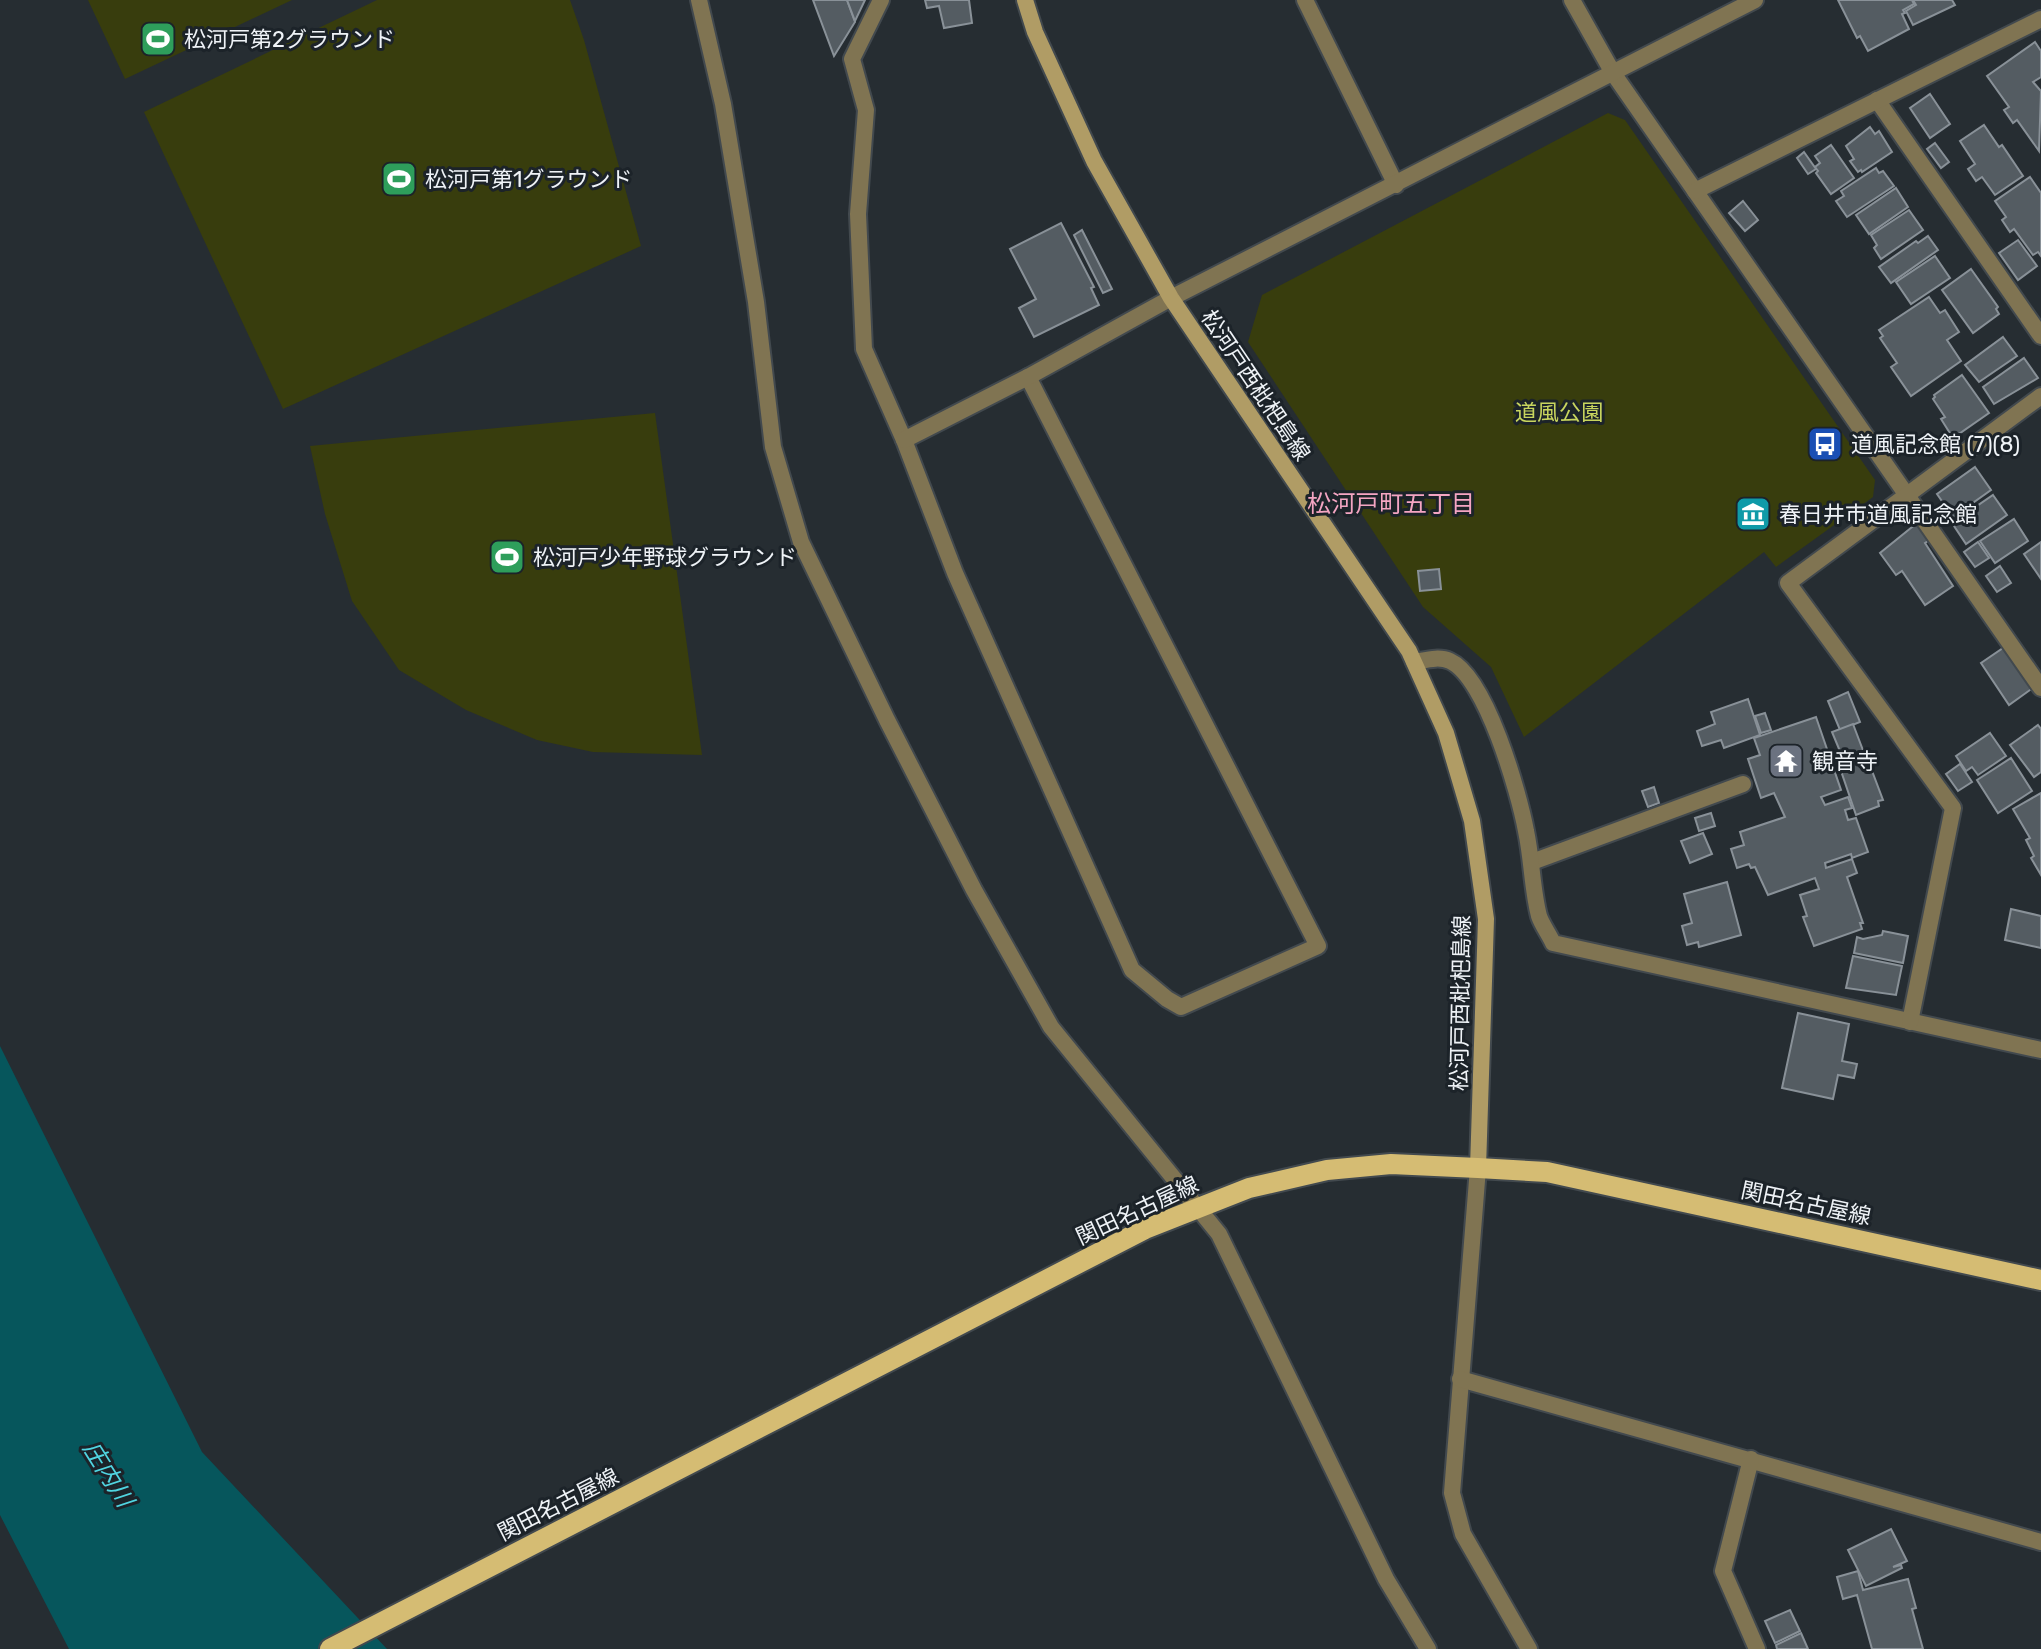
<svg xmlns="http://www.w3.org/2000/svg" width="2041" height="1649" font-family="Rubik,'Noto Sans JP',sans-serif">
<rect width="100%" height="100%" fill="#262d32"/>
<g fill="#383d0d">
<path d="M88,0H292L125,79Z"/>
<path d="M377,0H570L584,40L641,246L283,409L144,112Z"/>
<path d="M1608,113L1625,120L1875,480L1873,497L1776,567L1764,552L1524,737L1491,667L1423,607L1248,342L1262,295Z"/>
<path d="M655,413L702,755L593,752L537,740L466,710L399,670L352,601L325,514L310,446Z"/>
</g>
<path fill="#06565c" d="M0,1046L202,1452L387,1649H69L0,1515Z"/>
<g fill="#545c62" stroke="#899198" stroke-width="2">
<path d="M813,0H847L855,22L834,56Z"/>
<path d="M847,0H865L855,21Z"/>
<path d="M925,0H969L972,23L944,28L939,6L927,8Z"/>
<path d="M1838,0H1912L1914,4L1903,10L1905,13L1902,14L1909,29L1868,51L1860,36L1857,38Z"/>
<path d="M1913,0H1952L1955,5L1913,25L1906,11L1916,5Z"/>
<path d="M2035,42L2041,51V77L2033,82L2041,91L2039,151L2017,120L2013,123L2004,110L2009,107L1987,76Z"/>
<path d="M1930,94L1950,124L1930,138L1910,108Z"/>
<path d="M1984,125L1999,147L2002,145L2023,176L1995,195L1982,177L1976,181L1968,169L1975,164L1960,141Z"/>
<path d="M1870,127L1875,134L1879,131L1892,152L1862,172L1861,170L1858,172L1850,161L1854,159L1846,146Z"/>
<path d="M1935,143L1949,162L1941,168L1927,149Z"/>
<path d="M1831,145L1854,178L1831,194L1816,173L1818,171L1815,167L1820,163L1815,156Z"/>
<path d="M1804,152L1816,169L1808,174L1797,158Z"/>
<path d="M1876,168L1879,173L1883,171L1894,186L1847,217L1836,201L1844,196L1841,191Z"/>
<path d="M2030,177L2041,193V256L2038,252L2033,255L2014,229L2010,232L2002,220L2006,217L1995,201Z"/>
<path d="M1896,188L1908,207L1869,234L1856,215Z"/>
<path d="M1743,201L1758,220L1745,231L1729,213Z"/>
<path d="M1909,210L1923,230L1881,259L1874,248L1877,245L1871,235Z"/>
<path d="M1061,223L1094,287L1091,288L1099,305L1034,337L1019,308L1036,299L1010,249Z"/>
<path d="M1082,230L1112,289L1103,293L1074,235Z"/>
<path d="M1928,236L1938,250L1891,283L1879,267L1916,241L1918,243Z"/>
<path d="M2018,240L2037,266L2018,280L1999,253Z"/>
<path d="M1935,256L1950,278L1911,304L1896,282Z"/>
<path d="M1971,269L1998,307L1996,309L1999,314L1973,333L1942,290Z"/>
<path d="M1929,297L1940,313L1945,310L1959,332L1947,340L1961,361L1911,396L1891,367L1897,363L1880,338L1883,336L1879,330Z"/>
<path d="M2003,337L2017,356L1979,382L1965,365Z"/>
<path d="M2024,358L2038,378L1994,404L1983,387Z"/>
<path d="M1962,375L1989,413L1953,438L1941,419L1945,417L1933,399L1935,397L1934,395Z"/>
<path d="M1975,467L1991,490L1953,517L1937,494Z"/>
<path d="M1993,495L2007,515L1966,544L1952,523Z"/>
<path d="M1922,519L1934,537L1925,543L1953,586L1925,605L1902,571L1896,575L1880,553Z"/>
<path d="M2014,519L2028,541L1995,563L1980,541Z"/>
<path d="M1978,542L1989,558L1975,567L1964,552Z"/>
<path d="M2041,542V579L2024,554Z"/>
<path d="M2000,566L2011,583L1997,592L1986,576Z"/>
<path d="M1439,569L1441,589L1420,591L1418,571Z"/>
<path d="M2009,644L2037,685L2009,705L1981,663Z"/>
<path d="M1848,692L1860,722L1840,730L1828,701Z"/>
<path d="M1748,699L1760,735L1724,748L1721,740L1702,746L1697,731L1715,724L1711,712Z"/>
<path d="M1765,713L1771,730L1761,733L1755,716Z"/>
<path d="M1816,717L1841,790L1821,797L1825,805L1848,797L1852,808L1845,810L1848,820L1856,818L1868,852L1852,858L1851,854L1825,863L1826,868L1852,859L1857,873L1847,877L1863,923H1860L1862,929L1814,946L1803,917L1807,916L1800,895L1819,889L1815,878L1768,895L1755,867L1751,868L1749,864L1737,868L1731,849L1744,845L1740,832L1785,817L1774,793L1761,798L1748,759L1760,755L1754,738Z"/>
<path d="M1853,724L1864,753L1844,761L1832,732Z"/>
<path d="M2038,725L2041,729V772L2034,777L2010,745Z"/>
<path d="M1990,733L2006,756L1978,775L1972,767L1966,771L1956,756Z"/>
<path d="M1866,755L1883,800L1878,801L1879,806L1856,815L1839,765Z"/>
<path d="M2011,758L2032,791L1998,813L1977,780Z"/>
<path d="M1960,764L1972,782L1958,791L1946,774Z"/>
<path d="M1654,787L1659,803L1648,807L1642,791Z"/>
<path d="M2041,793V875L2031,858L2034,856L2026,840L2030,838L2013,809Z"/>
<path d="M1711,813L1715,826L1699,831L1695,818Z"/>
<path d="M1703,833L1712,854L1690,863L1681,841Z"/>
<path d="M1727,882L1741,935L1699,947L1698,942L1687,945L1682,926L1692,923L1684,894Z"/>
<path d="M2011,909L2041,916V948L2005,940Z"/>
<path d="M1883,931L1908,936L1903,963L1854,953L1857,937L1863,939L1882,935Z"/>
<path d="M1853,956L1902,966L1896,995L1846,988Z"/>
<path d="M1798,1013L1849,1024L1842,1061L1857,1064L1854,1078L1838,1075L1833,1099L1782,1088Z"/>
<path d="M1891,1529L1907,1561L1893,1567L1901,1565L1902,1568L1866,1586L1848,1550Z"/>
<path d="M1858,1571L1863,1590L1908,1579L1916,1608L1912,1609L1923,1649H1872L1857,1595L1843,1599L1837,1577Z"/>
<path d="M1790,1610L1800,1631L1775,1643L1765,1621Z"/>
<path d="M1801,1633L1808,1649H1777L1776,1645Z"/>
</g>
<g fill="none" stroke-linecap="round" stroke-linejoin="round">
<defs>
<path id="lane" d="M1532,862L1743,784"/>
<g id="street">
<path d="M699,0L723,104L756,302L773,447L801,542L887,720L974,890L1051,1027L1219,1234L1386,1579L1428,1649"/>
<path d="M881,0L852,59L866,110L858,214L864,349L904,440L955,573L1132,970L1167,999L1181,1007L1318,946L1028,377"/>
<path d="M1305,0L1396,185"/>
<path d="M1572,0L1613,73L2041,688"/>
<path d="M1877,100L2041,336"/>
<path d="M1695,191L2041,19"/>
<path d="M904,440L1028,377L1171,298L1755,0"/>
<path d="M1414,662C1426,660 1439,656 1450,661C1486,677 1519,793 1526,831C1532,859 1532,889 1539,916C1542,925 1549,934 1553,943L2041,1050"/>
<path d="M1910,1022L1953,808L1788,583L2041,396"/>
<path d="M1478,1168L1452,1493L1463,1534L1529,1649"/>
<path d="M1460,1379L2041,1542"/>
<path d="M1751,1459L1723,1571L1757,1649"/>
</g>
<path id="secondary" d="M1025,0L1035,32L1094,161L1171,298L1409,651L1446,733L1472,821L1486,919L1478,1168"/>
<path id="primary" d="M330,1649L1145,1229L1249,1188L1327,1170L1391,1164L1478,1168L1547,1172L2041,1280"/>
</defs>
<use href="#lane" stroke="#42494e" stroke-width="20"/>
<use href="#street" stroke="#42494e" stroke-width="20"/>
<use href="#secondary" stroke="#42494e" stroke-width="20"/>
<use href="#primary" stroke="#42494e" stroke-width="24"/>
<use href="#lane" stroke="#807452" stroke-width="16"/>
<use href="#street" stroke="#807452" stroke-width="16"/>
<use href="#secondary" stroke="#b09c65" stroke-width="16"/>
<use href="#primary" stroke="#d5bc73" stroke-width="20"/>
</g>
<defs>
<symbol id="stadium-square" viewBox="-11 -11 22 22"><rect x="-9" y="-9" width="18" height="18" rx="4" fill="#2e9e5b" stroke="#1c2329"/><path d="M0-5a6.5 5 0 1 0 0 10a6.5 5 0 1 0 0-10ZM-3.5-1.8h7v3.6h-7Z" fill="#fff"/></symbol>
<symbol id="bus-square" viewBox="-11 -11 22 22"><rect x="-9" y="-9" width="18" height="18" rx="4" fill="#1a4fb4" stroke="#1c2329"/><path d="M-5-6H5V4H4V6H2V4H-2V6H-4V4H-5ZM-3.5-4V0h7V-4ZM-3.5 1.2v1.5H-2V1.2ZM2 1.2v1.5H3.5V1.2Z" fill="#fff"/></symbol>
<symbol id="museum-square" viewBox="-11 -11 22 22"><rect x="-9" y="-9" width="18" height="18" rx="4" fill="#0f9aa8" stroke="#1c2329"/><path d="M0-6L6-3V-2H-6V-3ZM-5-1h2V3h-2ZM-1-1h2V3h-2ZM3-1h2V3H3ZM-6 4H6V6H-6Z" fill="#fff"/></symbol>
<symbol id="temple-square" viewBox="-11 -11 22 22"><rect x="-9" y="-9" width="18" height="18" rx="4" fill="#6b7280" stroke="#1c2329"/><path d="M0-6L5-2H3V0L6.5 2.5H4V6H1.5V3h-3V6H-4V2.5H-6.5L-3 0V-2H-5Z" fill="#fff"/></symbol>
</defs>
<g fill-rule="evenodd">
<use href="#stadium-square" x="138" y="19" width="40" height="40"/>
<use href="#stadium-square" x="379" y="159" width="40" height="40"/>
<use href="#bus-square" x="1805" y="424" width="40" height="40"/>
<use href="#museum-square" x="1733" y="494" width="40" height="40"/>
<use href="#stadium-square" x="487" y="537" width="40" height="40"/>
<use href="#temple-square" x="1766" y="741" width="40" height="40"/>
</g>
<g text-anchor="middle" stroke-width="6" stroke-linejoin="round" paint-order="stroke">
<g font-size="22" fill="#eff3f7" stroke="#1c2329" text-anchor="start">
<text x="184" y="47">松河戸第2グラウンド</text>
<text x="425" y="187">松河戸第1グラウンド</text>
<text x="1851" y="452">道風記念館 (7)(8)</text>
<text x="1779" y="522">春日井市道風記念館</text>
<text x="533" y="565">松河戸少年野球グラウンド</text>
<text x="1812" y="769">観音寺</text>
</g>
<g font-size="22" fill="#eff3f7" stroke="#1c2329">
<text transform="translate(1256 385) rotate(56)" y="8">松河戸西枇杷島線</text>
<text transform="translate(1460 1003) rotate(-89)" y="8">松河戸西枇杷島線</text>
<text transform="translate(1806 1203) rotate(12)" y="8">関田名古屋線</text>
<text transform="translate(1137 1210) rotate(-25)" y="8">関田名古屋線</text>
<text transform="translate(558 1504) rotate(-27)" y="8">関田名古屋線</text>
</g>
<g font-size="22" fill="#c8d55e" stroke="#1c2329">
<text x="1559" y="420">道風公園</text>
</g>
<g font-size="24" fill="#f4a5c2" stroke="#1c2329">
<text x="1391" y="512">松河戸町五丁目</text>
</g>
<g font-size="24" font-style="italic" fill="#50d5e1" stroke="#1c2329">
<text transform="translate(108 1474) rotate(58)" y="8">庄内川</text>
</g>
</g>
</svg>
